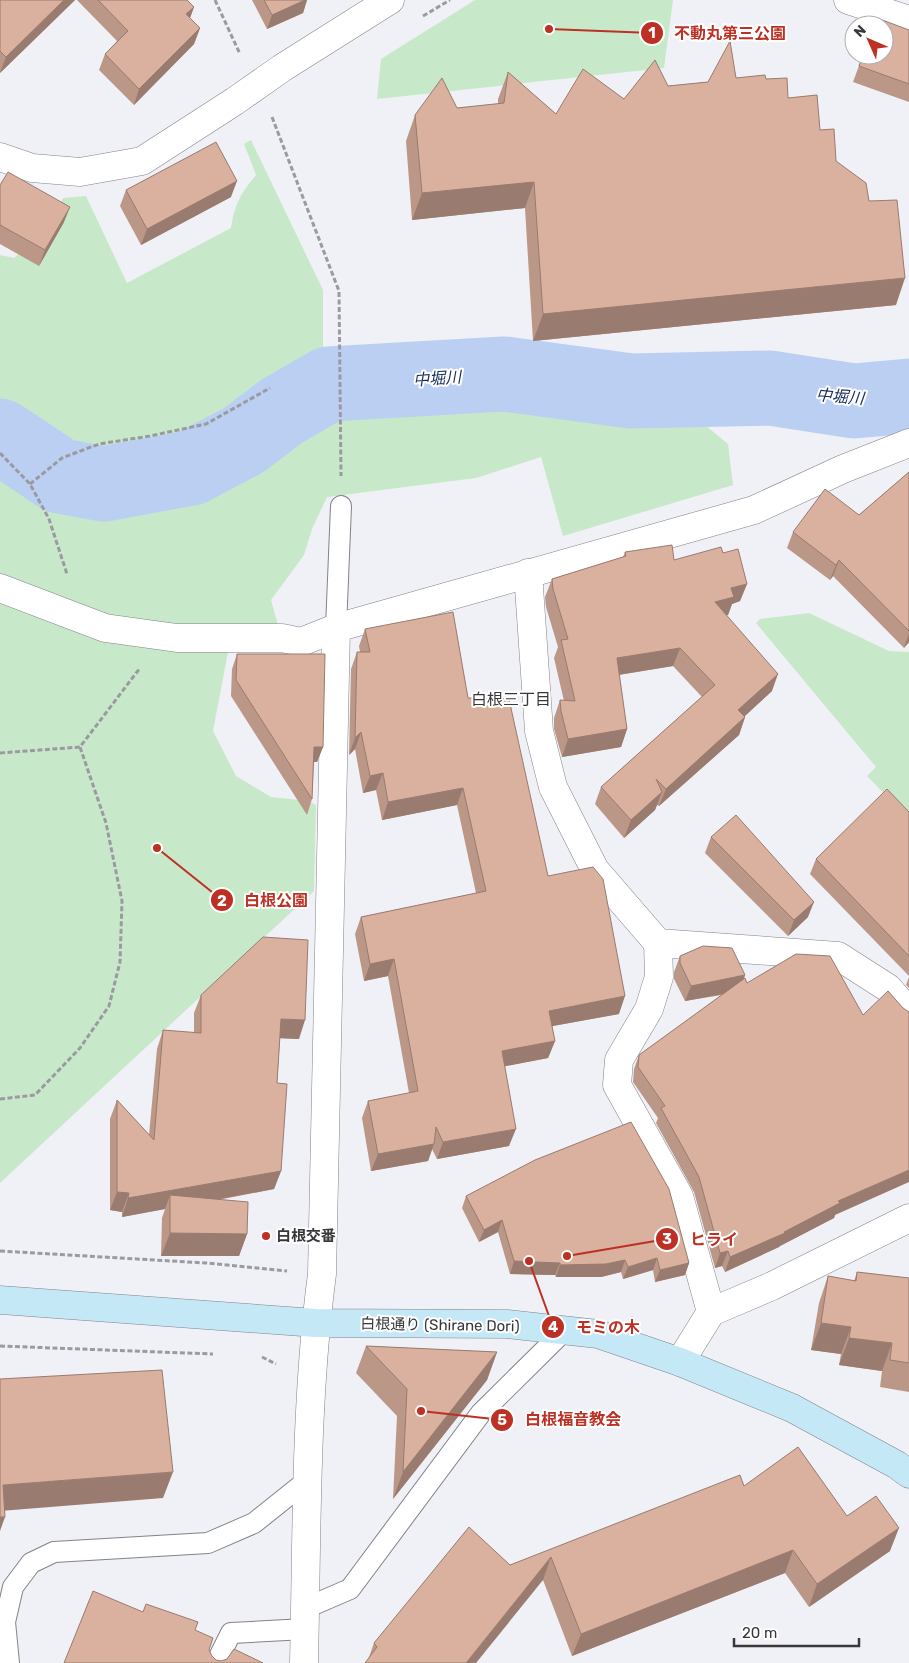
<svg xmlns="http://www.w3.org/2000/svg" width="909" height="1663" font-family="Rubik,'Noto Sans JP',sans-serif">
<rect width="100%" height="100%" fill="#f0f0f7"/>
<g fill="#c8e9c9">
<path d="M475,0H673L664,68L377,99L381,59Z"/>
<path d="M251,140L323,290V410L533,399L699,420L728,444L733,485L563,536L541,457L476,478L327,497L312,529L304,555L271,600L283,644L228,652L213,731L236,776L271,797L308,801L316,805L314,891L0,1183V255L14,258L38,236L45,238L63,198L86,196L127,283L231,228C235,204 240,194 256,175L244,144Z"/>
<path d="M809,613L889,651L909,652V819L867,776L876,767L756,623L760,619Z"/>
</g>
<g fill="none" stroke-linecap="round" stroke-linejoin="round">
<path stroke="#bbcff3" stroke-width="75" d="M0,436L60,476L104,484L191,468L244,440L282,411L329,384L504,374L631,391L770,388L854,401L909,396"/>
<defs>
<g id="lane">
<path d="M336,628L341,506"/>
<path d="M306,1608L350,1589L481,1413L564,1331"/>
<path d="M9,1663L5,1622L13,1587L31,1563L54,1552L208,1543L254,1523L309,1479"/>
<path d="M216,1663L231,1633L305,1629"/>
</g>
<g id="street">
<path d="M848,0L909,20"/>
<path d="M0,157L32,168L80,172L142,161L235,101L282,68L390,0"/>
<path d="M528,573L539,731L553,787L595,870L658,943L838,956L888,988L909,1012"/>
<path d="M0,588L105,628L177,638H282L301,642L336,628"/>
<path d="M658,943L659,977L649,1009L619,1060L617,1085L679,1196L711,1312"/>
<path d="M680,1362L711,1312L772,1286L909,1218"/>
<path d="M304,1663C307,1534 305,1402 322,1274L336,628L754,510L843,469L909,443"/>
</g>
<path id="secondary" d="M0,1300L316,1323L507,1324L598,1334L680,1362L792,1408L897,1465L909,1474"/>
</defs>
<use href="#lane" stroke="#828289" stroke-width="22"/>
<use href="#street" stroke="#828289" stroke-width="29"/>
<use href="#secondary" stroke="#828289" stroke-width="29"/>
<g stroke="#9a9aa0" stroke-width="3" stroke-dasharray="5 2.5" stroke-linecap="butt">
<path d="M215,0L240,54"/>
<path d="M423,16L450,0"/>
<path d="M272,117L339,291L341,476"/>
<path d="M0,453L30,484L49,519L67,574"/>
<path d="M30,484L62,458L99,444L150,436L206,424L270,388"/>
<path d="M0,753L80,747L140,668"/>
<path d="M0,1099L35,1095L80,1048L109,1006L120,962L122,901L106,823L80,747"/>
<path d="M0,1251L206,1263L287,1271"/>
<path d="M0,1346L213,1354"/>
<path d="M262,1357L276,1364"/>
</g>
<use href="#lane" stroke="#fff" stroke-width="20"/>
<use href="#street" stroke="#fff" stroke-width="28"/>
<use href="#secondary" stroke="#c4e8f6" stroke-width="28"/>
</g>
<g fill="#bb9788">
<path d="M0,0H75L0,73Z"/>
<path d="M77,0H187L194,7L190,18L200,28L194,44L134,105L99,70L105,54L117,41Z"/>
<path d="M252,0H307L303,13L267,29Z"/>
<path d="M909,30V102L853,82L863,55Z"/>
<path d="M508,72L556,114L624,99L668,86L708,82L736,78L766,79L788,98L820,130L836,161L869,201L896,305L533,341L525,208L412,220L406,141L415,115L457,108L498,104V99Z"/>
<path d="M0,185L64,222L39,266L0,244Z"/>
<path d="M126,190L231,197L141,245L120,206Z"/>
<path d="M909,472V642L904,648L833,576L830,580L787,548L793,532L859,515Z"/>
<path d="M625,552L674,560L723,553L747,584L740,601L732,604L728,615H726L772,691L744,716L745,717L739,735L659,806L657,805L655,810L624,838L595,804L601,787L702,697L673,666L619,675L627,729L621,747L562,757L554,729V718L560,700L564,701L554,658L558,647L546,607L545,597L552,579L623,557Z"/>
<path d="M365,629L468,698L548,876L619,1014L552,1026L555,1041L548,1058L505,1066L509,1146L437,1159L432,1149L428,1161L371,1171L362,1118L368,1101L409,1093L388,976L364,981L355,934L361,917L476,893L457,805L382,820L376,790L363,793L355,749L349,755L351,669L357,652H360L359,646Z"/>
<path d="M237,654L323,747L317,762H314L312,799L307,815L231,696L232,669Z"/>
<path d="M909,812V976L810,874L816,859Z"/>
<path d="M711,837L808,917L788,936L705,853Z"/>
<path d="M680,956L745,975L744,979L835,1215L834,1218L780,1246L779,1247L725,1272L722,1266L715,1268L694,1192L656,1123L658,1118L633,1082L634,1069L639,1055L722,995L685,1001L674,979V972Z"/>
<path d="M909,977V988L906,985Z"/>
<path d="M201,995L299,1039L280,1038L277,1083L281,1171L274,1189L218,1200L247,1234L239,1256H161L162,1218L165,1209L122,1217V1212L110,1210V1119L117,1100L149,1135L157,1049L163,1030L194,1033V1013Z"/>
<path d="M466,1196L689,1263L685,1275L655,1282L653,1270L623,1279L621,1272L601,1277H556L555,1275L510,1274L498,1232L479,1242L462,1208Z"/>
<path d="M857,1272L909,1278V1392L880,1387L882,1371L839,1365L841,1354L811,1350L819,1303L828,1276L854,1281Z"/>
<path d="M366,1346L497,1352L487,1380L393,1499L397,1416L356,1373Z"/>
<path d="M744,1486L847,1516L890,1551L809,1607L785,1573L572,1656L543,1580L368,1660L374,1643L510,1565Z"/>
</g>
<g fill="#997b6f">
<path d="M64,0H75L0,73L6,57Z"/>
<path d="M305,0H307L303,13L267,29L272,15Z"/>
<path d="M194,7L188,23L186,14Z"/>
<path d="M200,28L194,44L134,105L139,89Z"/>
<path d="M237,181L231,197L141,245L147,229Z"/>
<path d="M534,182L525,208L412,220L422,193Z"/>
<path d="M70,207L64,222L39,266L45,250Z"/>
<path d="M905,278L896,305L533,341L543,314Z"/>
<path d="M839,560L833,576L830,580L836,565Z"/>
<path d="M747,584L740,601L732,604L728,615L708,620L715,602L731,588Z"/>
<path d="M909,633V642L904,648Z"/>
<path d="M680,648L673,666L611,676L617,658Z"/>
<path d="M778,674L772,691L732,728L738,710Z"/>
<path d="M745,717L739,735L659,806L666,789Z"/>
<path d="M627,729L621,747L562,757L568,739Z"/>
<path d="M361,732L355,749L349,755L355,738Z"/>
<path d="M314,747H323L317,762H309Z"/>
<path d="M383,773L376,790L363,793L370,776Z"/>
<path d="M463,788L457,805L382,820L388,802Z"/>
<path d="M662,792L655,810L624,838L631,820Z"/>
<path d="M814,902L808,917L788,936L794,920Z"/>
<path d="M394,959L388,976L364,981L370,964Z"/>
<path d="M745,975L739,991L685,1001L691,986Z"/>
<path d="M625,996L619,1014L542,1028L549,1011Z"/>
<path d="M281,1019L305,1020L299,1039L274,1038Z"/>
<path d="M555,1041L548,1058L496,1068L502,1051Z"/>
<path d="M516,1129L509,1146L437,1159L443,1142Z"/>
<path d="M434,1144L428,1161L371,1171L378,1154Z"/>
<path d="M909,1170V1182L835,1215L834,1218L780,1246L779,1247L725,1272L730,1257L784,1232L838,1201Z"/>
<path d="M281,1171L274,1189L170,1208V1195L165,1209L122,1217L128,1198Z"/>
<path d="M117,1192L129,1193L122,1212L110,1210Z"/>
<path d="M502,1220L498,1232L479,1242L484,1230Z"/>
<path d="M170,1233L247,1234L239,1256H161Z"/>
<path d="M728,1251L722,1266L715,1268L720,1253Z"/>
<path d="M657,1258L653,1270L623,1279L628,1267Z"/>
<path d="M625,1260L621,1272L601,1277H556L560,1265Z"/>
<path d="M514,1261L560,1263L555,1275L510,1274Z"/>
<path d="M689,1263L685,1275L655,1282L660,1270Z"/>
<path d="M821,1323L851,1327L841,1354L811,1350Z"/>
<path d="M849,1338L892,1343L882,1371L839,1365Z"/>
<path d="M497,1352L487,1380L393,1499L403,1472Z"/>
<path d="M173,1472L163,1498L0,1511L3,1485Z"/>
<path d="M0,1517H5L0,1531Z"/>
<path d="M899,1528L890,1551L809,1607L817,1584Z"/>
<path d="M793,1550L785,1573L572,1656L581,1634Z"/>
<path d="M551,1557L543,1580L476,1663H466Z"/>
</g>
<g fill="#dab09e" stroke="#997b6f">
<path d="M0,0H64L6,57L0,51Z"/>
<path d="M98,0H187L194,7L186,14L200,28L139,89L105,54L128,31Z"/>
<path d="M264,0H305L272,15Z"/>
<path d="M877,18L909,30V84L859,66L863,55H884V25H874Z"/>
<path d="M730,41L736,78L765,75L766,79L787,78L788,98L817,95L820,130L834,129L836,161L866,183L869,201L897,200L905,278L543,314L534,182L422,193L415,115L442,78L457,108L504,103L508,72L556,114L583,69L624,99L655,60L668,86L708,82Z"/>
<path d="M216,142L237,181L147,229L126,190Z"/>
<path d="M8,172L70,207L45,250L0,225V185Z"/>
<path d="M909,472V631L839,560L836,565L793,532L825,489L859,515Z"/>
<path d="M672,545L674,560L721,547L723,553L738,549L747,584L731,588L734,597L715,602L778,674L738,710L745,717L666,789L656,779L662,792L631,820L601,787L715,685L680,648L617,658L627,729L568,739L561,711L560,700L575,701L561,640L568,639L553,589L552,579L626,556L625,552Z"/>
<path d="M453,612L468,698L509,699L548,876L593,867L603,879L625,996L549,1011L555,1041L502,1051L516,1129L443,1142L436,1127L434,1144L378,1154L368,1101L418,1091L394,959L370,964L361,917L486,891L463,788L388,802L383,773L370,776L361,732L355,738L357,652H370L365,629Z"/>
<path d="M237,654H325L323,747H314L312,799L236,680Z"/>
<path d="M887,789L909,812V956L816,859Z"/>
<path d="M736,815L814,902L794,920L711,837Z"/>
<path d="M263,937L308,940L305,1020L281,1019L277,1083L287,1084L281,1171L128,1198L129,1193L117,1192V1100L154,1140L163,1030L201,1033V995Z"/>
<path d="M703,946L732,948L745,975L691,986L680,963V956Z"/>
<path d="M796,954L830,956L863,1015L888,991L903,1008L909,1012V1170L838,1201L840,1203L784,1232L785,1233L730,1257L728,1251L720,1253L699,1177L661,1108L665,1106L638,1067L639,1055L745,978L747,983Z"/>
<path d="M631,1122L669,1189L689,1263L660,1270L657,1258L628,1267L625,1260L606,1264L560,1265V1263L514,1261L502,1220L484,1230L466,1196L535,1160Z"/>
<path d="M170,1195L248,1202L247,1234L170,1233Z"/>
<path d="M857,1272L909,1278V1363L890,1360L892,1343L849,1338L851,1327L821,1323L828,1276L856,1281Z"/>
<path d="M366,1346L497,1352L403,1472L407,1389Z"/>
<path d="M162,1370L173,1472L3,1485L5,1517H0V1379Z"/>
<path d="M798,1447L847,1516L876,1496L899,1528L817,1584L793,1550L581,1634L551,1557L466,1663H365L377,1647L374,1643L469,1527L510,1565L740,1475L744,1486Z"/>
<path d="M93,1591L143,1612L146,1604L198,1622L195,1630L213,1638L209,1650L212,1656L216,1660L221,1661L227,1659L234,1649L263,1663H64Z"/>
</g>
<circle fill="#bd3024" stroke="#fff" stroke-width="2" cx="266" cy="1236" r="5"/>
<g text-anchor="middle" stroke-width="4" stroke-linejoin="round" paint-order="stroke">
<g font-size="15" font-weight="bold" fill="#38383b" stroke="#fff" text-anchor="start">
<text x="276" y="1241">白根交番</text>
</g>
<g font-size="15" fill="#38383b" stroke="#fff">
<text transform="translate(440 1325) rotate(1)" y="5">白根通り (Shirane Dori)</text>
</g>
<g font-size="16" font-style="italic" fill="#162d59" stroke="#fff">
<text transform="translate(437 378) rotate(-4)" y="6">中堀川</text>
<text transform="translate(840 396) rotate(5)" y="6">中堀川</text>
</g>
<g font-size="16" fill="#38383b" stroke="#fff">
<text x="511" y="705">白根三丁目</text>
</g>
</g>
<path fill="none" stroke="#bd3024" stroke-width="2" d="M549 29L652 33M157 848L222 900M567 1256L667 1239M529 1261L553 1327M421 1411L502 1420"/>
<g fill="#bd3024" stroke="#fff" stroke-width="2">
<circle cx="549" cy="29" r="5"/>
<circle cx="157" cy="848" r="5"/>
<circle cx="567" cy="1256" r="5"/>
<circle cx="529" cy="1261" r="5"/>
<circle cx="421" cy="1411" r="5"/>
<circle cx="652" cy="33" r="12"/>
<circle cx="222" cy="900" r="12"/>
<circle cx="667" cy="1239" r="12"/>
<circle cx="553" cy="1327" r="12"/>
<circle cx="502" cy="1420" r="12"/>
</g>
<g font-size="15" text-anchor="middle" font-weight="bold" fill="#fff">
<text x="652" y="38">1</text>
<text x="222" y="906">2</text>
<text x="667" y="1244">3</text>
<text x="553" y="1332">4</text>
<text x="502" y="1425">5</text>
</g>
<g font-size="16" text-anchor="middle" font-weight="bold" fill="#bd3024" stroke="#fff" stroke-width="4" stroke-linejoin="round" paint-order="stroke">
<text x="730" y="39">不動丸第三公園</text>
<text x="276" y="906">白根公園</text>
<text x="714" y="1245">ヒライ</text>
<text x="608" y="1333">モミの木</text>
<text x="573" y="1425">白根福音教会</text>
</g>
<g transform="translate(869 40) rotate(315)"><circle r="24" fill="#ffffff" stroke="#afafb1"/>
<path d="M0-4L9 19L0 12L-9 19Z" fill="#bd3024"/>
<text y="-8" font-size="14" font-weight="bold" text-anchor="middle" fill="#38383b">N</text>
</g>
<path d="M734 1638v8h125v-8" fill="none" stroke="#38383b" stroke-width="2.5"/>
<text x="742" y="1638" font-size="15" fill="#38383b" stroke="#ffffff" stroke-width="4" paint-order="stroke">20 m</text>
</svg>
